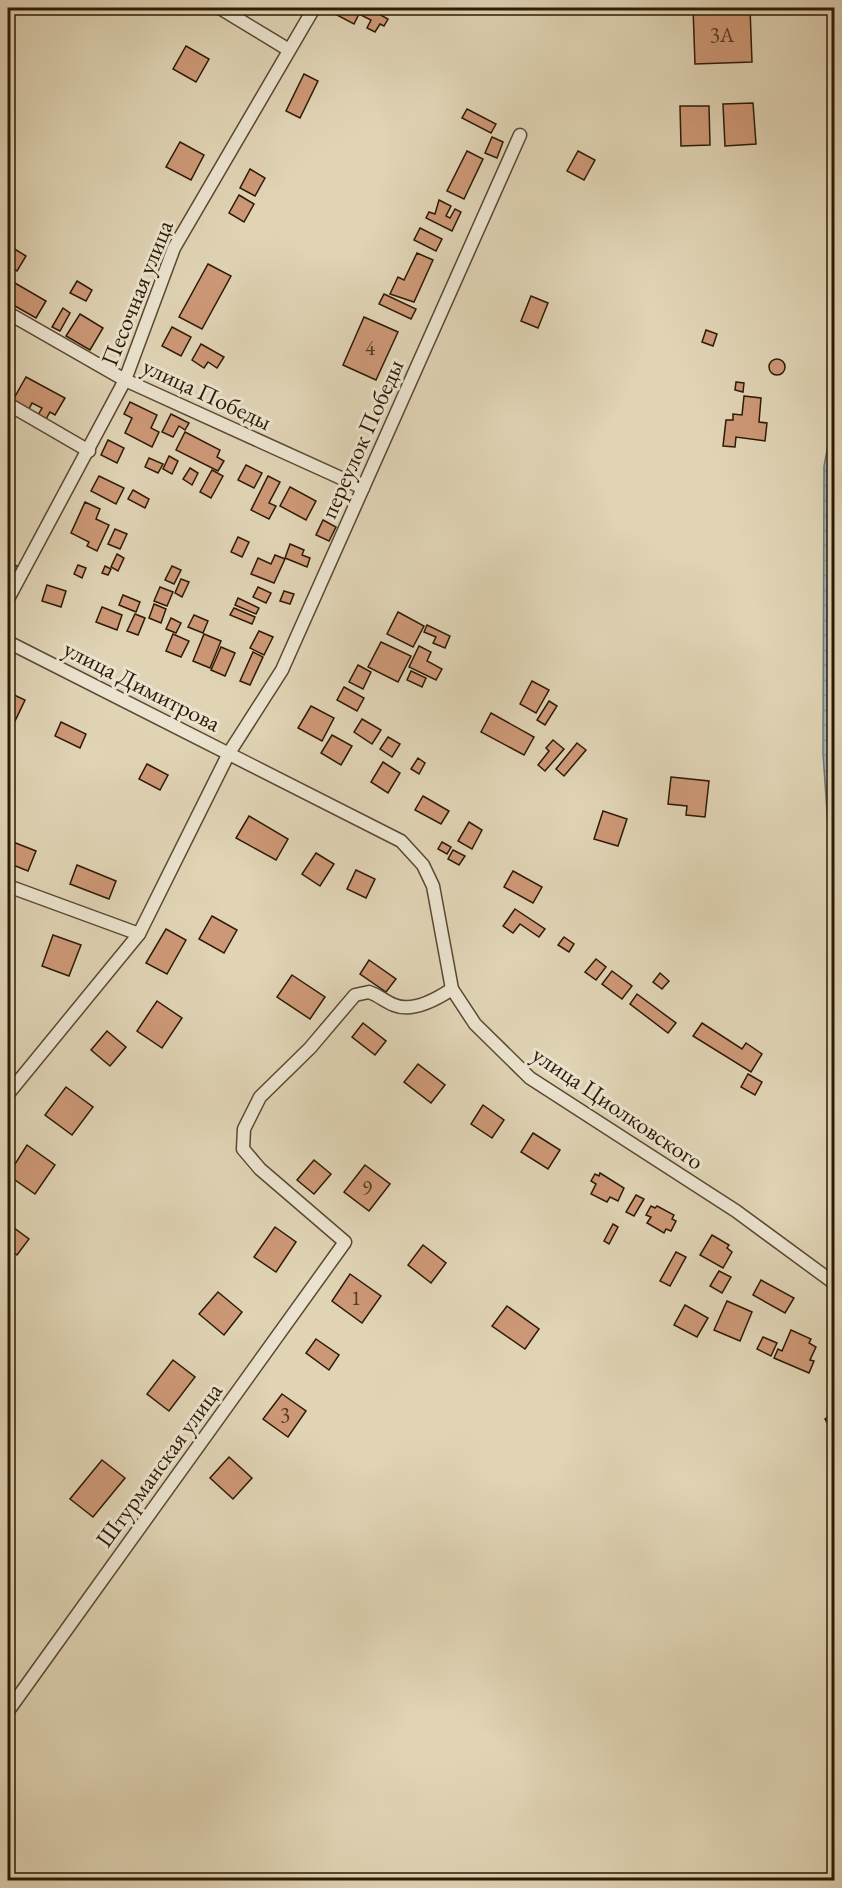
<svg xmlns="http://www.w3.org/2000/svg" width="842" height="1888" font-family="'EB Garamond',serif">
<defs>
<pattern id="water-waves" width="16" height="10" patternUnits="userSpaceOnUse" patternTransform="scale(1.5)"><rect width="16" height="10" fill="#9ab5ba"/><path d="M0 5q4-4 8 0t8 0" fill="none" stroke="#859b9e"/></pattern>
</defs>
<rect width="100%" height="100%" fill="#e0d4b5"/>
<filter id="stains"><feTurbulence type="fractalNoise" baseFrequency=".00333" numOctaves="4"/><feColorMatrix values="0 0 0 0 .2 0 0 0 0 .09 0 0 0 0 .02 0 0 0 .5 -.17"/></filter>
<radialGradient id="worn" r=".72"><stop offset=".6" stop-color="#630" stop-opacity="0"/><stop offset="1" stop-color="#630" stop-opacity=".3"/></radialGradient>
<path fill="url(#water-waves)" stroke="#6e7771" stroke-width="1.5" d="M834,414V912L823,754L824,466Z"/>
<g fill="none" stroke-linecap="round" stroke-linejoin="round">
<path stroke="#64685f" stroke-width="1.5" d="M834,445L830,467L829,754L834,841"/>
</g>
<g fill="#cd9877" stroke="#2d1a04" stroke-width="1.5">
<path d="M335,8H368L388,19L384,26L380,24L375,32L367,28L371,20L359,14L354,24L333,13Z"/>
<path d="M693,8H750L752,62L695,64Z"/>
<path d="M186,46L209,59L196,82L173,69Z"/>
<path d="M304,74L318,81L300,118L286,111Z"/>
<path d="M753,103L756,144L725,146L723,104Z"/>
<path d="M680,106H709L710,145L681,146Z"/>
<path d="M467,109L496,124L491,133L462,118Z"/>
<path d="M492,137L503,142L497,158L485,153Z"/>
<path d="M180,142L204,155L191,180L166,167Z"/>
<path d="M467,151L483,159L464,199L447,191Z"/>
<path d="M578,151L595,160L584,180L567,171Z"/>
<path d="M250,169L265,178L255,196L240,188Z"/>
<path d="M239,195L254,204L244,222L229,213Z"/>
<path d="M439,200L451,206L446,216L450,218L455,209L461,212L452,231L426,218L429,212L435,214Z"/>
<path d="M420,228L442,239L436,251L414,240Z"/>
<path d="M8,245L26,256L17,271L8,266Z"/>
<path d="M417,253L433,260L414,302L390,294L398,277L404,280Z"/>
<path d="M208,264L231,276L202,329L179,317Z"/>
<path d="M8,279L46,301L36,318L8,302Z"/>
<path d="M77,281L92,290L86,301L70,293Z"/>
<path d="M384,294L416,309L411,319L379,304Z"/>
<path d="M531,296L548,303L538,328L521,321Z"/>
<path d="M63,308L70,313L60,331L52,327Z"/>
<path d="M80,314L103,328L90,350L66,336Z"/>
<path d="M364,317L398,332L376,380L343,365Z"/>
<path d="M172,327L191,337L181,356L162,346Z"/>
<path d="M706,330L717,334L713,346L702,342Z"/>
<path d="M201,344L224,357L217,368L208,362L204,368L192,360Z"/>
<circle cx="777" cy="367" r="8"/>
<path d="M26,377L65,398L55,415L50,412L46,419L38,415L42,408L32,403L28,411L13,400Z"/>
<path d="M736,382L744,383L743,392L735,390Z"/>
<path d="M744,396L761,398L759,422L767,423L765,441L736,437L735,447L723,446L726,420H733V414L742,415Z"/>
<path d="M130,402L157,415L151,428L159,432L152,447L125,433L132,418L124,414Z"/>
<path d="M171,414L189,423L185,430L179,426L173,437L162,432Z"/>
<path d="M185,432L220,450L217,457L224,461L218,471L176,450Z"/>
<path d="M108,440L124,448L117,463L101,455Z"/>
<path d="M169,456L178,461L172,474L163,469Z"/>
<path d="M149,458L163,464L158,473L145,467Z"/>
<path d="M246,465L262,473L254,488L238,480Z"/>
<path d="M190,468L198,473L192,485L183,479Z"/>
<path d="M212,470L223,476L211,498L200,492Z"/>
<path d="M99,476L124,488L116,504L91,491Z"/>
<path d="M268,476L280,482L269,503L276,506L269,519L251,510Z"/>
<path d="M290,487L316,501L306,520L280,506Z"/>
<path d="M133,490L149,499L145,508L128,499Z"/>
<path d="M85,502L100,509L96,519L109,525L97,551L87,546L89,542L71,533Z"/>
<path d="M323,520L336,527L329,541L316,535Z"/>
<path d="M115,529L127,534L120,549L108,544Z"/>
<path d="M238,537L249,542L242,557L231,552Z"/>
<path d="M290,544L304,550L302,555L310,558L307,567L285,558Z"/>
<path d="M117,554L124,558L118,571L111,567Z"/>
<path d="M275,555L285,559L274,583L251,574L258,558L271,564Z"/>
<path d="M9,563L22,568L19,574L11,571L8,579Z"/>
<path d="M78,565L86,568L82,578L74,574Z"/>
<path d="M105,566L111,569L108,575L102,573Z"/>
<path d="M172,566L181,570L174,584L165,580Z"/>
<path d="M181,579L189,582L182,597L175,593Z"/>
<path d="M47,585L66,591L61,607L42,601Z"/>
<path d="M160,587L173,592L167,606L154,601Z"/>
<path d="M258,587L271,593L266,603L253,597Z"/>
<path d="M284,591L294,594L290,604L280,601Z"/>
<path d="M123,595L140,602L136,612L119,605Z"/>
<path d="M238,598L259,608L256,614L235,605Z"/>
<path d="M154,604L166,609L161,623L149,618Z"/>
<path d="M102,607L122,615L117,630L96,622Z"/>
<path d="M234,608L255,617L252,624L230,615Z"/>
<path d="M398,612L424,626L413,647L387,634Z"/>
<path d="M135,614L145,618L138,635L127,631Z"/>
<path d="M194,615L208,621L203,633L188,627Z"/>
<path d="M171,618L181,623L176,633L166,629Z"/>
<path d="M427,625L450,636L445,648L433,643L436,637L424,632Z"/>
<path d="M259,631L273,637L264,655L250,648Z"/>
<path d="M173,634L189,641L181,657L166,651Z"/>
<path d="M204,634L221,641L210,668L193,661Z"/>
<path d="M381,642L411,656L398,682L368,667Z"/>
<path d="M419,646L431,652L427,661L442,669L436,680L409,667Z"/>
<path d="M221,647L235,653L225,676L211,670Z"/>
<path d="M253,652L263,657L250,685L240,681Z"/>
<path d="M358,665L371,672L363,689L349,682Z"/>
<path d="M411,671L426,678L422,687L407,680Z"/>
<path d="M532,681L549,690L536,713L520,704Z"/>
<path d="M344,687L364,698L357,711L337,700Z"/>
<path d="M8,692L25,700L15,721L8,718Z"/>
<path d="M549,701L557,706L545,725L537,720Z"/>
<path d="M311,706L334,718L322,741L298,728Z"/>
<path d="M491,713L534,737L524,755L481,732Z"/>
<path d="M362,719L381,730L372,744L354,732Z"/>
<path d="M61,722L86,734L80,748L55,736Z"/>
<path d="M332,735L352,746L341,765L321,753Z"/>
<path d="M388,737L400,744L392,757L380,749Z"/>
<path d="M553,740L564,749L545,771L538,765L549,751L546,748Z"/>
<path d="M577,743L586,750L564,776L556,769Z"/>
<path d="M418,758L425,763L419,774L411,769Z"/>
<path d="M383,762L400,773L388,793L371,782Z"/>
<path d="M147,764L168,775L160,790L139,779Z"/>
<path d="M671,777L709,781L705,817L686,815L687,806L668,804Z"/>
<path d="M423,796L449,811L441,824L415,810Z"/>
<path d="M603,811L627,819L618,846L594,839Z"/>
<path d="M249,816L288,839L276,860L236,838Z"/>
<path d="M469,822L482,830L472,849L458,841Z"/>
<path d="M8,840L36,851L28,871L8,863Z"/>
<path d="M442,842L451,847L447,854L438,849Z"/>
<path d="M453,850L465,856L459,865L448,859Z"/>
<path d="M316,853L334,864L320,886L302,874Z"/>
<path d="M77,865L116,881L109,899L70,884Z"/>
<path d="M356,870L375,879L366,898L347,889Z"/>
<path d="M513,871L542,887L533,903L504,887Z"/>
<path d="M515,909L545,929L539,937L520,924L513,933L503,926Z"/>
<path d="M212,916L237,930L224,953L199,939Z"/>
<path d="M8,921L13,922L8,939Z"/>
<path d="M166,929L186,940L167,974L146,963Z"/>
<path d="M53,935L81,945L69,976L42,966Z"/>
<path d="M564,937L574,944L569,952L558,945Z"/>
<path d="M596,959L606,967L596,980L585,972Z"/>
<path d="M369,960L396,979L386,992L360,974Z"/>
<path d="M612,971L632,986L622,999L602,984Z"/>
<path d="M660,973L669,981L662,989L653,982Z"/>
<path d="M292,975L325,997L310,1019L277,997Z"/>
<path d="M637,994L676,1023L668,1033L630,1004Z"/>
<path d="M157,1001L182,1018L162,1048L137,1031Z"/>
<path d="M363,1023L386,1041L375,1055L352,1037Z"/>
<path d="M702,1023L742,1049L746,1043L762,1054L751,1072L693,1036Z"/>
<path d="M107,1031L126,1047L110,1066L91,1050Z"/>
<path d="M418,1064L445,1085L431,1103L404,1082Z"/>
<path d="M748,1074L762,1082L755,1095L741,1087Z"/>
<path d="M66,1087L93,1107L72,1135L45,1115Z"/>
<path d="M483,1105L504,1120L492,1138L471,1124Z"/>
<path d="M533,1133L560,1150L548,1169L521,1152Z"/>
<path d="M27,1145L55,1165L35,1194L8,1175Z"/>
<path d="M314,1160L331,1174L314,1194L297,1180Z"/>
<path d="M365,1165L390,1184L369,1211L344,1192Z"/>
<path d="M600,1173L624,1188L618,1201L610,1197L607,1202L591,1194L596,1184L591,1181L595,1174L599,1176Z"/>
<path d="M636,1195L644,1199L634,1216L626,1212Z"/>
<path d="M651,1206L655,1208L657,1206L674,1215L672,1219L676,1221L671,1231L666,1229L664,1233L647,1223L651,1217L646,1215Z"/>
<path d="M613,1224L618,1227L609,1244L604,1241Z"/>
<path d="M10,1225L29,1239L17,1255L8,1248Z"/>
<path d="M275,1227L296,1242L276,1272L254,1257Z"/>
<path d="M712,1235L729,1245L727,1248L732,1252L723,1268L700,1255Z"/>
<path d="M423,1245L446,1263L431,1283L408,1265Z"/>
<path d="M676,1252L686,1257L670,1286L660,1281Z"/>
<path d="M719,1271L731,1277L722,1293L710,1286Z"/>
<path d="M350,1274L381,1296L362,1323L332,1301Z"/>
<path d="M761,1280L794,1298L785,1313L753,1295Z"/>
<path d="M218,1292L242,1312L224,1335L199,1314Z"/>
<path d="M727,1301L752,1312L740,1341L714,1330Z"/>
<path d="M685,1305L708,1318L697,1337L674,1325Z"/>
<path d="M507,1306L539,1329L525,1349L492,1326Z"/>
<path d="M791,1330L811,1339L809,1343L816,1347L810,1360L814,1361L809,1373L774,1358L778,1349L782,1351Z"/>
<path d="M763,1337L777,1343L771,1356L757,1349Z"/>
<path d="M316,1339L339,1355L329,1370L306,1353Z"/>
<path d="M173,1360L195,1377L169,1411L147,1394Z"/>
<path d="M282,1394L306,1411L288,1437L263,1419Z"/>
<path d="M834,1413V1425L830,1428L825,1419Z"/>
<path d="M229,1457L252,1478L233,1499L210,1478Z"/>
<path d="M102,1460L125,1478L93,1517L70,1499Z"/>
</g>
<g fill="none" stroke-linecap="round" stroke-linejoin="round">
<defs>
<g id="minor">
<path d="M220,8L289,50"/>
<path d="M8,313L125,380L363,488"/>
<path d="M8,404L89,451"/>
<path d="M8,599L125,380L174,248L314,8"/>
<path d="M8,642L401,841L423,865L433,886L452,989L475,1024L530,1078L736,1211L834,1283"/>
<path d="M8,886L139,934"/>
<path d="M8,1094L139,934L229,753L282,670L520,135"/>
<path d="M8,1711L345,1242L260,1169L243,1149L244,1129L260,1097L310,1048L355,995L369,992C378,995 386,1002 394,1005C413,1013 437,999 452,989"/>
</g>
</defs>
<use href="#minor" stroke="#5a4830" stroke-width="15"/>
<use href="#minor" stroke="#ebe3cf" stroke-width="12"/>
</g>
<g text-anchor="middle" stroke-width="6" stroke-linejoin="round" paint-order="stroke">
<g font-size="21" fill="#553a21">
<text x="722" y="42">3А</text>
<text x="370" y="355">4</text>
<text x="367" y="1195">9</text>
<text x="356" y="1305">1</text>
<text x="285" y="1422">3</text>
</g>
<g font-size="24" fill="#2d1a04" stroke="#ebe3cf">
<text transform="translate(137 293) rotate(-68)" y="8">Песочная улица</text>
<text transform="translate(207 394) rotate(25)" y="8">улица Победы</text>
<text transform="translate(362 439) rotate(-66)" y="8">переулок Победы</text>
<text transform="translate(142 686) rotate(27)" y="8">улица Димитрова</text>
<text transform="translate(618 1108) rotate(34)" y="8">улица Циолковского</text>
<text transform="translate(159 1465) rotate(-54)" y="8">Штурманская улица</text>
</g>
</g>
<rect width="842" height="1888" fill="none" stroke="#e0d4b5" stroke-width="30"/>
<rect x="9" y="9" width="824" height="1870" fill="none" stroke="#2d1a04" stroke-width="3"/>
<rect x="15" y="15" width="812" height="1858" fill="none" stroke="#2d1a04" stroke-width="1.5"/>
<rect width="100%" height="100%" filter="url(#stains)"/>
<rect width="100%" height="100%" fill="url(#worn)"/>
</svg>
